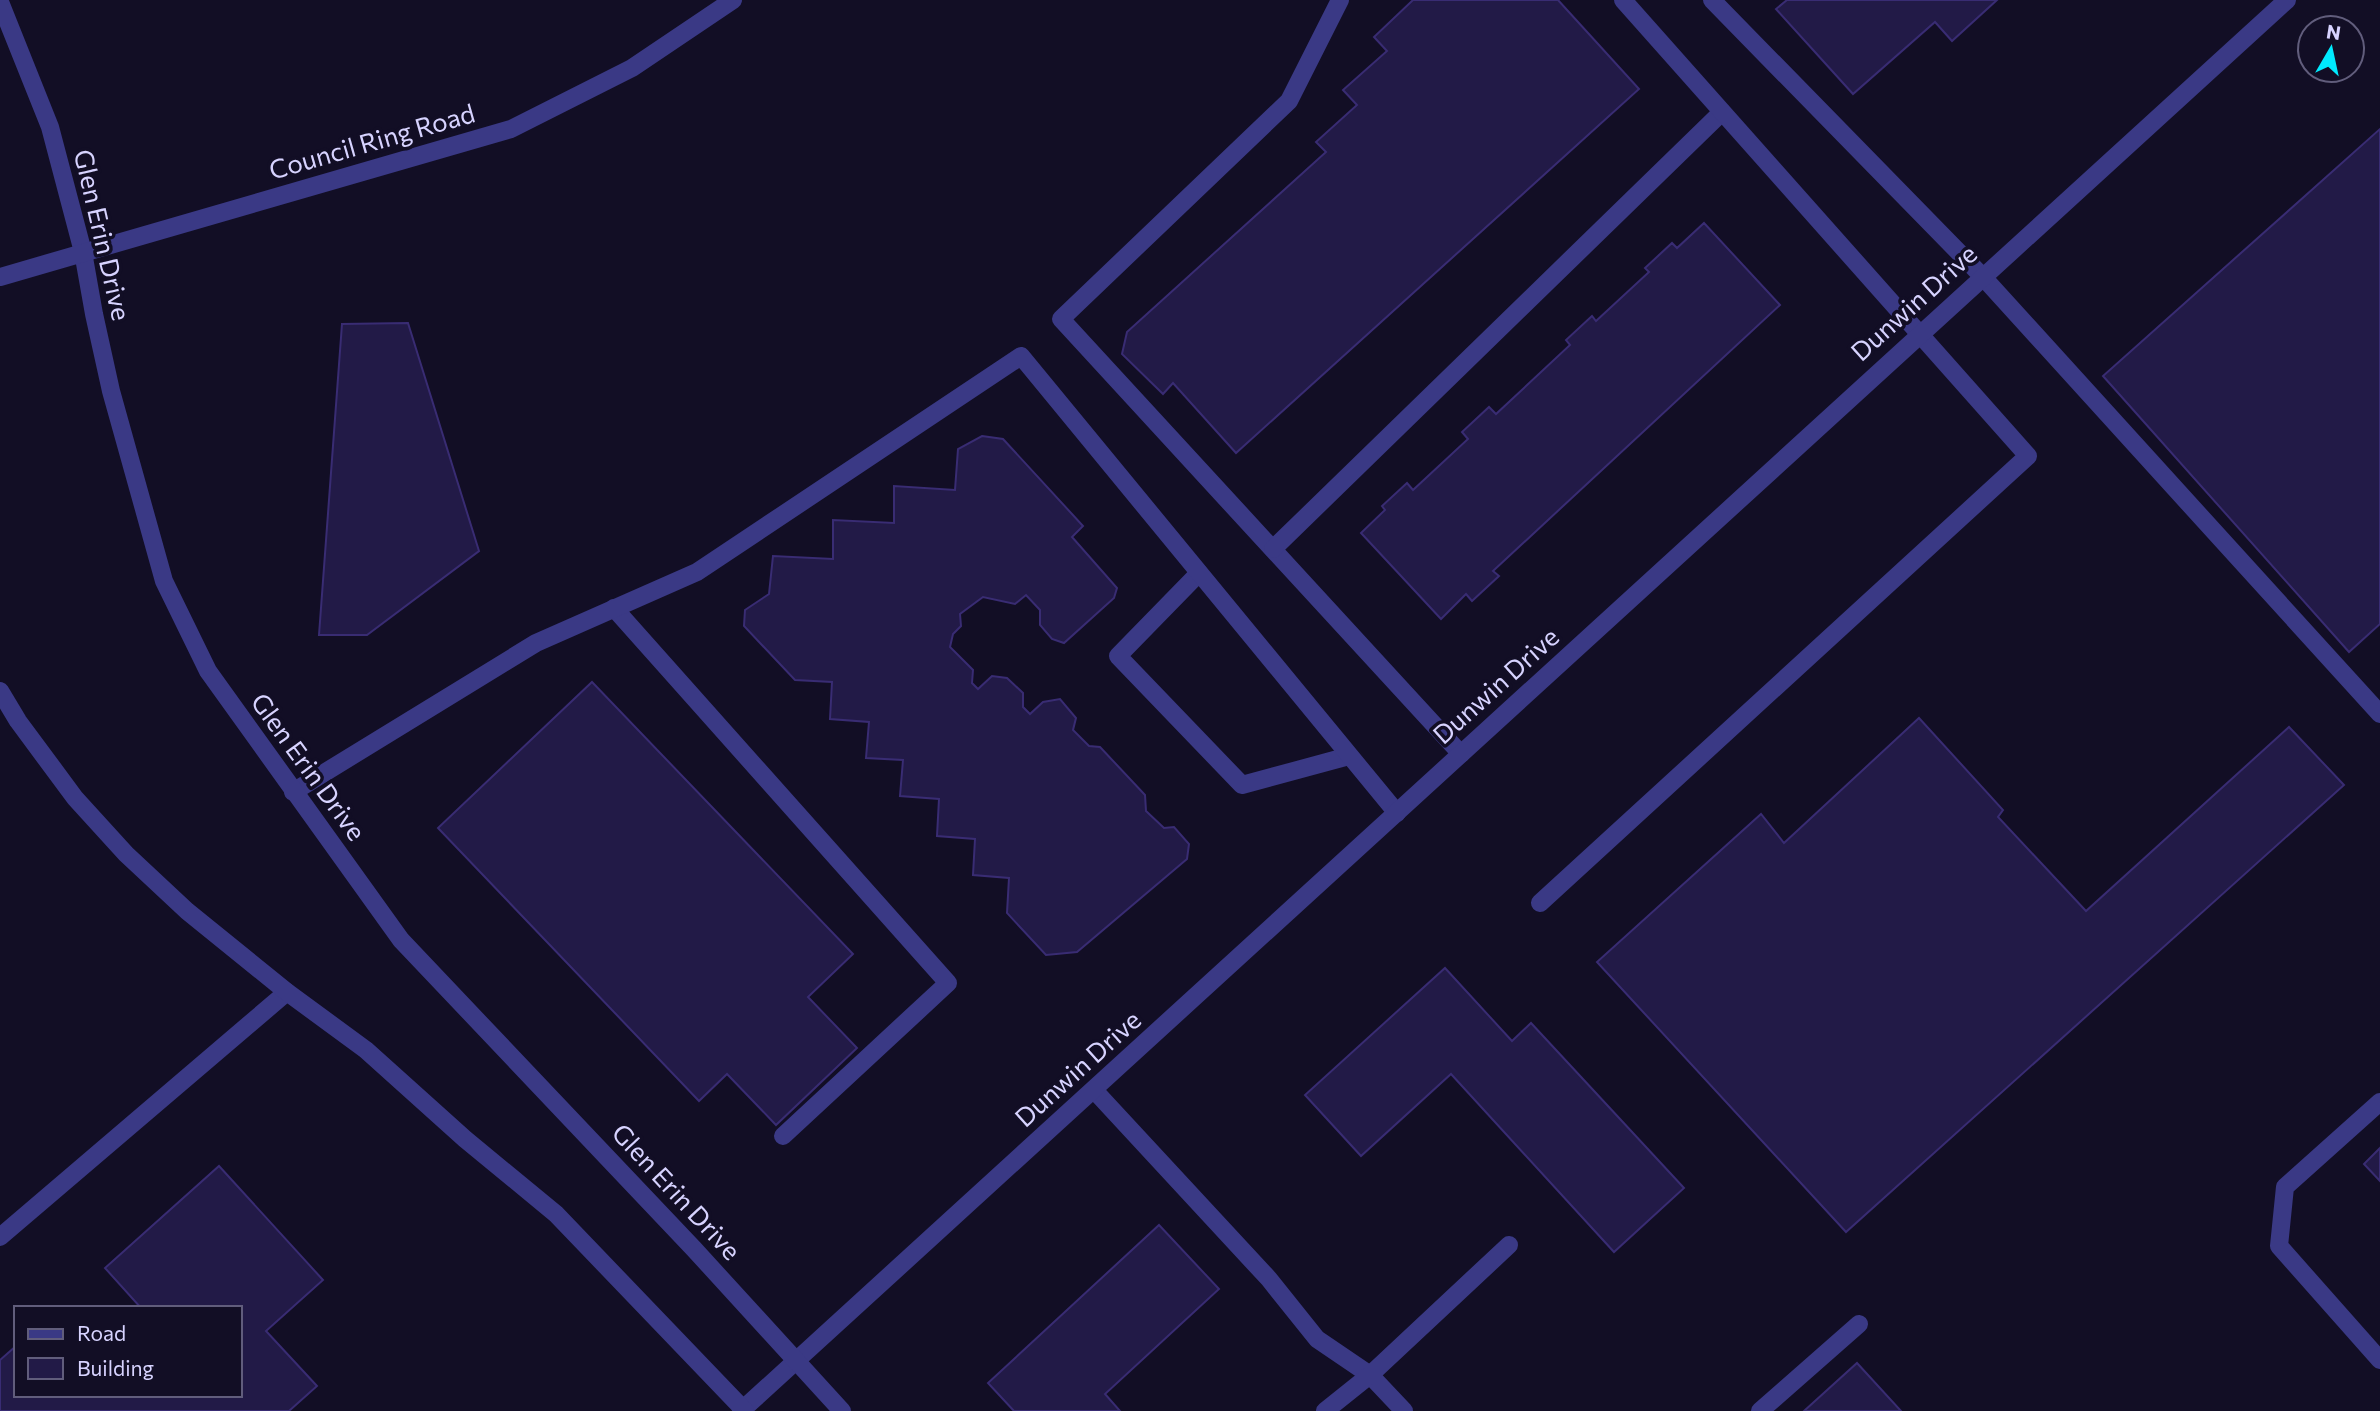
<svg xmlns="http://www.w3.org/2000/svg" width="2380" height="1411" font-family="Commissioner,sans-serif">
<rect width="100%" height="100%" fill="#120e25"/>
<g fill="#221a47" stroke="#392c73" stroke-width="2">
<path d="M1413,0H1558L1639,89L1236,453L1173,383L1163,394L1122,354L1127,332L1326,152L1316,142L1357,105L1343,90L1387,51L1374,37Z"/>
<path d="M1787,0H1997L1952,41L1935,22L1853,94L1776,9Z"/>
<path d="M2380,129V624L2349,652L2103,376Z"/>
<path d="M1704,223L1780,305L1493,571L1499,576L1472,601L1466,594L1441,619L1361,533L1385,510L1382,506L1407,483L1413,490L1468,439L1462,432L1489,407L1496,414L1570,345L1566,340L1592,316L1596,321L1649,272L1645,268L1672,243L1677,248Z"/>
<path d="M408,323L479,551L367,635H319L342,324Z"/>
<path d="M982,436L1003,439L1083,526L1072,537L1117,588L1114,598L1064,643L1052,639L1040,625V610L1026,595L1015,604L983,597L960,614L961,626L953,634L950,647L973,670L972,683L978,689L992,676L1007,678L1023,693V707L1030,714L1043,702L1060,699L1076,718L1073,730L1089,746L1100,747L1145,795L1146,811L1164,828L1174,827L1189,844L1187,859L1077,952L1046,955L1007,913L1009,878L973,875L975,839L937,836L939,799L900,796L903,760L866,758L869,722L830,719L832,682L795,680L744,626L745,610L769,594L773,556L833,559V520L894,523V486L955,490L958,449Z"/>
<path d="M592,682L853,954L808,997L857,1048L776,1125L727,1074L699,1101L438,828Z"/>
<path d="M1919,718L2003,810L1998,817L2086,911L2289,727L2344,785L1846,1232L1597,962L1761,814L1784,843Z"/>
<path d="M1445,968L1512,1041L1531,1023L1684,1188L1614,1252L1451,1074L1361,1156L1305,1095Z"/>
<path d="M2380,1148V1181L2364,1164Z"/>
<path d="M219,1166L323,1280L266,1331L317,1386L289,1411H0V1360L16,1346V1395H240V1308H141L105,1268Z"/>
<path d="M1159,1225L1219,1289L1105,1394L1120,1411H1014L988,1383Z"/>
<path d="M1857,1363L1901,1411H1804Z"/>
</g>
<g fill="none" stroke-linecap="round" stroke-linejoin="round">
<g stroke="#3a3985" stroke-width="18">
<path d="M1340,0L1289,101L1061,319L1461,754"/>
<path d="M1712,0L1983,277L2380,714"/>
<path d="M1273,549L1722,112"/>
<path d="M1199,573L1118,656L1242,785L1349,756"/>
<path d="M614,608L948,983L783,1136"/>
<path d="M293,792L536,643L697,572L1021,356L1397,813"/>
<path d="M1540,903L2028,456L1623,0"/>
<path d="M1094,1090L1269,1279L1317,1339L1370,1375L1404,1411"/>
<path d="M2380,1102L2285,1187L2279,1246L2380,1360"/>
<path d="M0,1237L287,992"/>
<path d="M1325,1411L1370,1375L1509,1245"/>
<path d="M1760,1411L1859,1324"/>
</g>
<path stroke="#3a3985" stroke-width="18" d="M741,1411L2287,0"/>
<g stroke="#3a3985" stroke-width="18">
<path d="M0,2L50,127L83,252L94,314L111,391L164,581L208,671L401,940L694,1249L842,1411"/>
<path d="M0,277L511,129L632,68L733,0"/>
<path d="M0,691L18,721L75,798L126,854L187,911L287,992L366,1050L465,1139L556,1214L745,1411"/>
</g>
</g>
<g text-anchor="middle" stroke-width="7" stroke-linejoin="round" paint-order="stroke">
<g font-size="26" fill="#d7d3ff" stroke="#120e25">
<text transform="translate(372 142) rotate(-16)" y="9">Council Ring Road</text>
<text transform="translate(102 235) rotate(77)" y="9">Glen Erin Drive</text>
<text transform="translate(1914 303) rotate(-42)" y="9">Dunwin Drive</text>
<text transform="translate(1496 686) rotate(-42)" y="9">Dunwin Drive</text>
<text transform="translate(308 767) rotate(54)" y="9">Glen Erin Drive</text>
<text transform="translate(1078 1069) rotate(-42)" y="9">Dunwin Drive</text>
<text transform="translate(676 1192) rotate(47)" y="9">Glen Erin Drive</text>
</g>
</g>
<rect x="14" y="1306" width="228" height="91" fill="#120e25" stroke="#615d7c" stroke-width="2"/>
<rect x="28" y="1329" width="35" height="10" fill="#3a3985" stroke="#615d7c" stroke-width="2"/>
<text x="77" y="1341" font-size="21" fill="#d7d3ff">Road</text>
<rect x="28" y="1358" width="35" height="21" fill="#221a47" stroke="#615d7c" stroke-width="2"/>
<text x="77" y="1376" font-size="21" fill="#d7d3ff">Building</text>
<g transform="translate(2331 49) rotate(9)"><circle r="33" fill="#120e25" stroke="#615d7c" stroke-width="2"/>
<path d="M0-5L12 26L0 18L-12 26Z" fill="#00eafe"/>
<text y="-10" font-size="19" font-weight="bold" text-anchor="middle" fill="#d7d3ff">N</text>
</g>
</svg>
